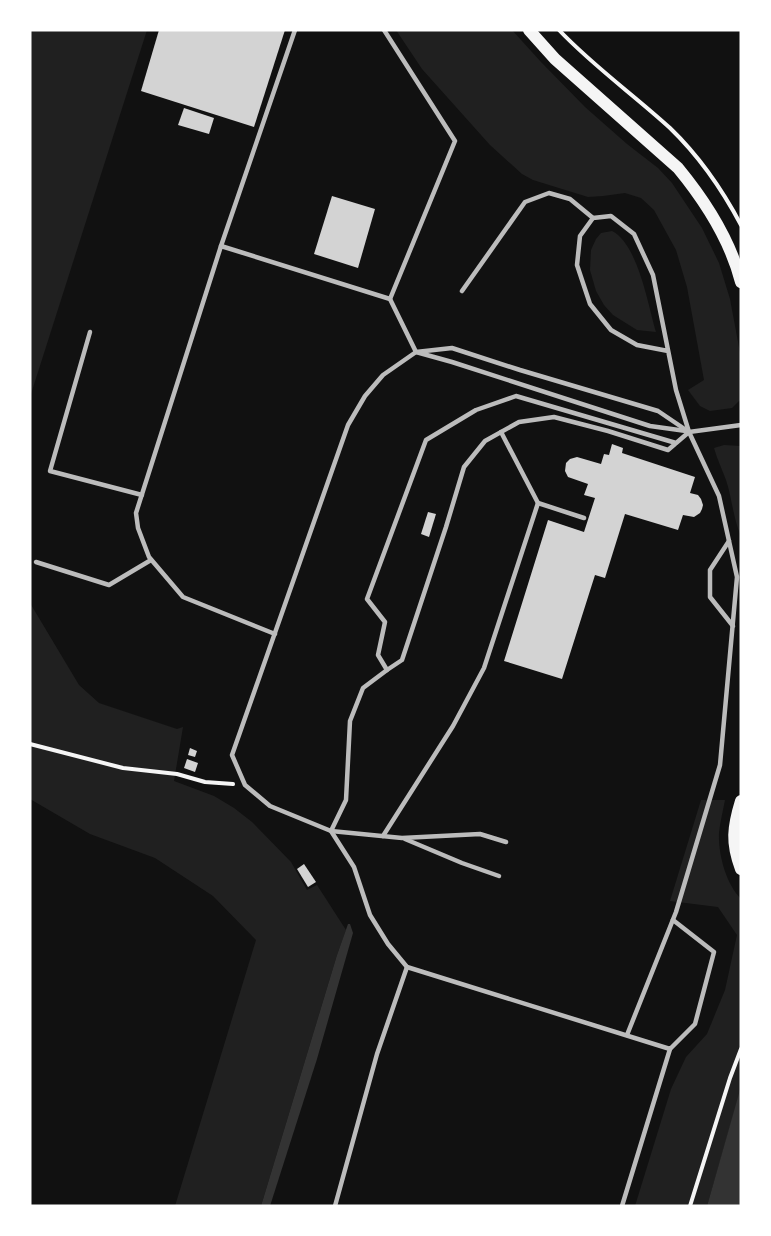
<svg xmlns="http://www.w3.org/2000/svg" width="771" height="1236" font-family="Lato,sans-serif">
<rect width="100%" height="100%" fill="#111"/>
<g fill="#202020">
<path d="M30,30H147L30,397Z"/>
<path d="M396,30H512L541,62L585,107L627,144L658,168L672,183L702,228L719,263L730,299L741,358V399L732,408L710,411L700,406L688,390L704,380L687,287L676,250L654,210L641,198L625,193L603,196L588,197L533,180L522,174L490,145L422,69Z"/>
<path d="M612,231C638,244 648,305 656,332L637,330L613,315L604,305L596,291L590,270L591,250L596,239L601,233Z"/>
<path d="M724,445L741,446V536C733,518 732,498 726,480C722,469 717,459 714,448Z"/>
<path d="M30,603L79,685L99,703L177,729L183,727L174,781L214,796L234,808L252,822L291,862L307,890L317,885L346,930L337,955L261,1206H175L256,940L213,896L155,858L90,834L30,799Z"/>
<path d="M701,800H725C723,811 720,822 719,833C718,854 726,884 741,899V1089L707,1206H635L671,1089L686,1057L707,1034L725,990L737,935L718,907L670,901Z"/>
</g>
<g fill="#333">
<path d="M348,924H350L353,933L317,1059L270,1206H261L337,955Z"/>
<path d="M741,1089V1206H707L740,1090Z"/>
</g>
<g fill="#d3d3d3">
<path d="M159,30H285L254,127L141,91Z"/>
<path d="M184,108L214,118L209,134L178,125Z"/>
<path d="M332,196L375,209L358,268L314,254Z"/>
<path d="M612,444L623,448L622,453L695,477L690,493L698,495L701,499L703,505L702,509L700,513L694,517L683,515L678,530L625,514L605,578L595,575L562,679L504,661L548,520L584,532L595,498L584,495L588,484L568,477L565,471L566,463L570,459L577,457L601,464L604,454L609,455Z"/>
<path d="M428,512L436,514L429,537L421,534Z"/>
<path d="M190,748L197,751L195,757L188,755Z"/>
<path d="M187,759L198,763L195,772L184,768Z"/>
<path d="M304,864L316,882L308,887L297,869Z"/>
</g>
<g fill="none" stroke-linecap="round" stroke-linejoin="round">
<g stroke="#f5f5f5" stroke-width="4">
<path d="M559,30C593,66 634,95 670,128C699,156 722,189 741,225"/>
<path d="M30,744L123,768L177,774L205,782L233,784"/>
<path d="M690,1206L730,1078L741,1049"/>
</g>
<g stroke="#bcbcbc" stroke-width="4.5">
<path d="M384,30L455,141L390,299"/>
<path d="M221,246L295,30"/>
<path d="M462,291L525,202L549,193L570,199L593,218"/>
<path d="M90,332L50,471L142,495"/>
<path d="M501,432L538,503L584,518"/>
<path d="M676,443L516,396L476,410L426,440L367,599L385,622L378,655L387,670L402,660L446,527L464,467L485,441L519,422L554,417L608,431L668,450L689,432L741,425"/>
<path d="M729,541L710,570V597L733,626"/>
<path d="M36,562L109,585L151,560"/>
<path d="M275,634L183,597L149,557L138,528L136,513L221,246L390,299L416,352L452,362L650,426L686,431"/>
<path d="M387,670L363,688L350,721L346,800L331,831L354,867L370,915L388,944L407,967L670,1049L695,1024L714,952L673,920"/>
<path d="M383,836L453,726L484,668L538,503"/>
<path d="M405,839L462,863L499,876"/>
<path d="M506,842L480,834L402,838L331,831L270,806L245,785L232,755L348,425L365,396L383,375L416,352L452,348L520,370L658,411L689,432"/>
<path d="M627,1035L676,912L720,765L737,577L719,496L689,432L676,390L653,275L634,234L611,216L593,218L580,236L577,265L590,304L611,330L637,345L668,351"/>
<path d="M335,1206L377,1054L407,967"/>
<path d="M622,1206L670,1049"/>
</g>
<g stroke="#f5f5f5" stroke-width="12">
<path d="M529,30L555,59L678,168C706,202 730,239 741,282"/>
<path d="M741,801C733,827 731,843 741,869"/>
</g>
</g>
<rect width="771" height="1236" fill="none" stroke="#ffffff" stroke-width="63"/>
</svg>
